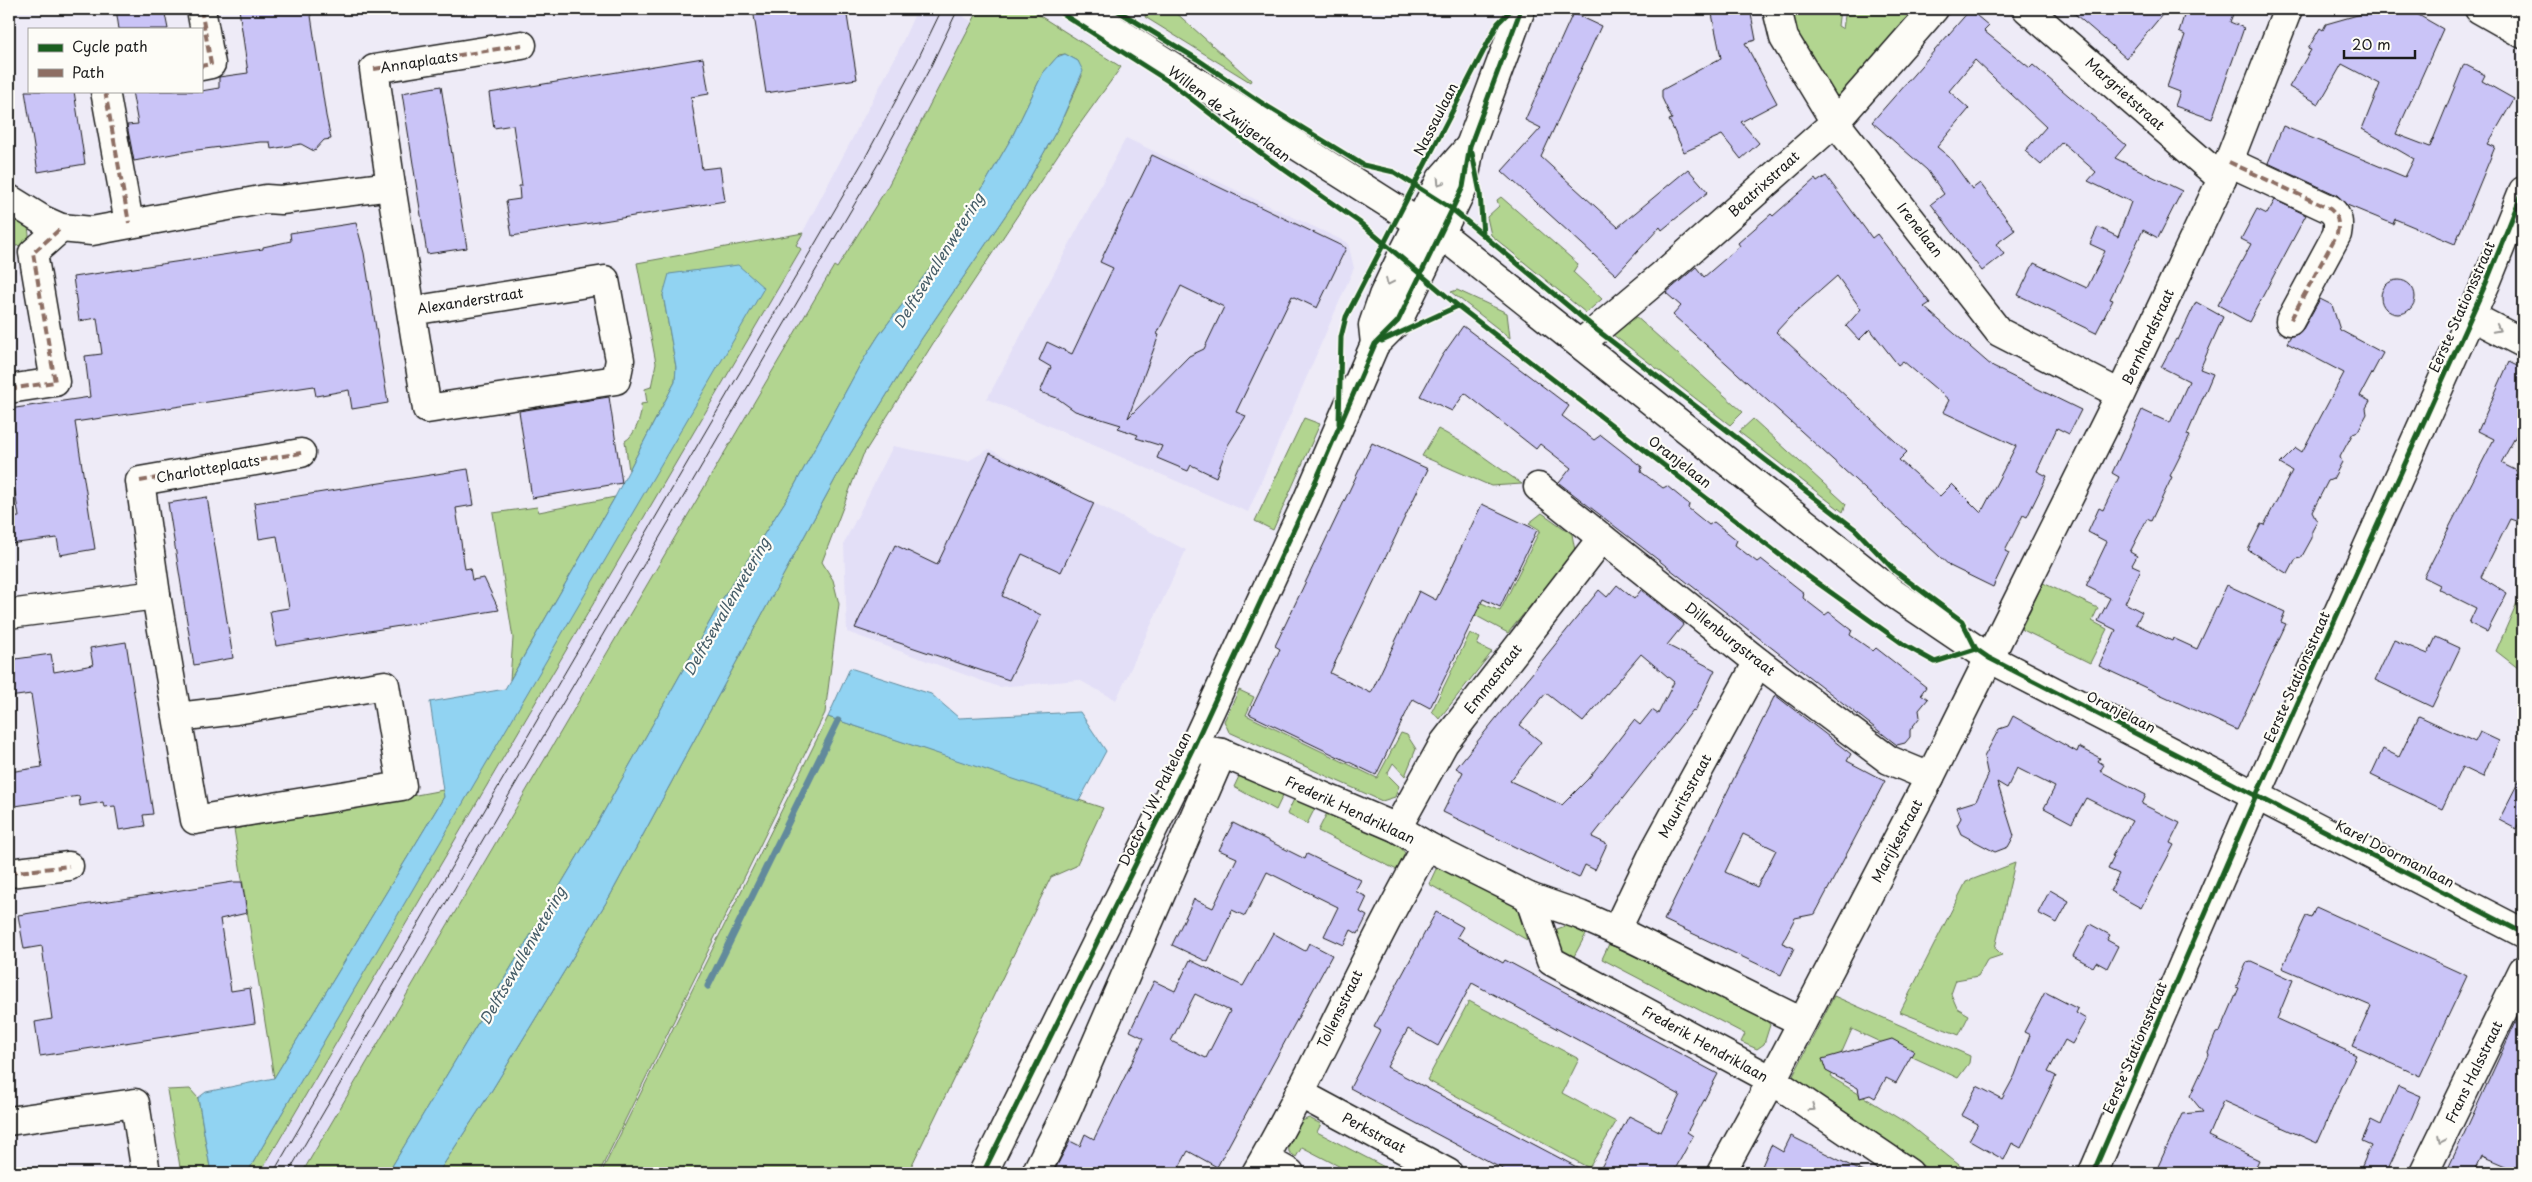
<svg xmlns="http://www.w3.org/2000/svg" width="2532" height="1182" font-family="'Playpen Sans',sans-serif">
<rect width="100%" height="100%" fill="#eeebf7"/>
<filter id="ink" filterUnits="userSpaceOnUse"><feTurbulence type="fractalNoise" baseFrequency=".02" numOctaves="2"/><feDisplacementMap in="SourceGraphic" scale="10" xChannelSelector="R" yChannelSelector="G"/><feConvolveMatrix kernelMatrix="1 2 1 2 8 2 1 2 1" color-interpolation-filters="sRGB"/></filter>
<g filter="url(#ink)">
<g fill="#e3dff7">
<path d="M917,9H968L964,17L973,22L888,186L837,268L833,267L302,1173H260L801,249L796,245L897,54Z"/>
<path d="M1126,138L1348,243L1354,268L1248,512L987,399Z"/>
<path d="M893,446L968,461L989,449L1186,550L1116,700L1079,680L999,687L847,632L844,543Z"/>
</g>
<g fill="#b2d590" stroke="#677856">
<path d="M979,9H1029L1121,67L1061,150L942,329L863,455L822,562L833,580L839,604L825,713L599,1173H438L492,1090L610,896L839,472L922,338L1024,188L1059,126L1082,76L1078,61L1065,54L1059,55L1043,73L1012,137L954,237L879,335L860,365L790,494L723,598L597,824L388,1173H302L834,266L837,268L888,186Z"/>
<path d="M1160,9L1173,10L1251,80L1250,82L1145,17L1147,10L1158,14Z"/>
<path d="M1789,9H1840L1838,26L1843,29L1846,9H1915L1839,96L1826,94L1795,32Z"/>
<path d="M1501,197L1578,264L1573,272L1602,299L1586,313L1491,235L1487,217L1499,206L1497,200Z"/>
<path d="M9,218L28,226L30,244L9,247Z"/>
<path d="M803,233L796,245L801,249L260,1173H247L763,288L663,295L676,367L675,382L629,470L625,441C635,436 643,414 641,404L647,403L645,389L651,387L656,363L637,263Z"/>
<path d="M1457,290L1507,313L1510,338L1451,292Z"/>
<path d="M1633,314L1743,412L1730,425L1608,331Z"/>
<path d="M1304,418L1320,424L1273,530L1255,521Z"/>
<path d="M1753,419L1846,504L1843,512L1739,432Z"/>
<path d="M1438,429L1467,445L1522,484L1491,486L1422,456Z"/>
<path d="M615,497L510,680L513,638L493,513L537,507L539,512Z"/>
<path d="M1542,513L1572,534L1575,551L1508,633L1458,606L1463,595L1500,611L1540,530L1529,523Z"/>
<path d="M2043,583L2098,608L2092,621L2107,629L2090,663L2021,629Z"/>
<path d="M2523,589V672L2496,651Z"/>
<path d="M1470,633L1480,638L1477,645L1492,652L1439,719L1432,711Z"/>
<path d="M1239,690L1254,697L1246,715L1377,778L1401,733L1407,735L1416,749L1405,776L1393,763L1387,774L1399,786L1395,797L1382,801L1229,732L1224,721Z"/>
<path d="M828,717L1103,808L1076,866L1051,877L908,1173H601Z"/>
<path d="M1241,772L1285,791L1276,810L1234,787Z"/>
<path d="M443,790L444,797L274,1078L234,829Z"/>
<path d="M1295,797L1316,806L1307,824L1287,814Z"/>
<path d="M1328,811L1397,843L1405,853L1397,870L1318,831Z"/>
<path d="M2015,863L1995,948L2002,955L1987,960L1978,976L1956,980L1951,994L1957,1008L1969,1015L1959,1035L1900,1012L1966,882Z"/>
<path d="M1445,867L1516,905L1527,940L1429,884L1436,869Z"/>
<path d="M1568,925L1586,934L1572,960L1563,956L1553,936L1557,929Z"/>
<path d="M1609,944L1766,1019L1770,1025L1764,1044L1757,1049L1741,1042L1745,1034L1602,959Z"/>
<path d="M1834,996L1970,1056L1969,1063L1958,1078L1852,1029L1831,1077L1908,1124L1969,1173H1934L1792,1078Z"/>
<path d="M1469,1001L1579,1059L1562,1093L1616,1122L1589,1168L1427,1080Z"/>
<path d="M190,1089L198,1098L211,1173H181L167,1090Z"/>
<path d="M1309,1118L1321,1124L1317,1132L1396,1173H1352L1302,1147L1296,1157L1289,1152L1288,1141L1297,1123Z"/>
</g>
<g fill="#91d3f2" stroke="#628a9c">
<path d="M1065,54L1078,61L1083,71L1059,126L1024,188L922,338L839,472L610,896L492,1090L438,1173H388L597,824L723,598L790,494L860,365L879,335L954,237L1012,137L1043,73L1057,57Z"/>
<path d="M738,265L764,288L247,1173H211L198,1098L206,1092L274,1078L444,797L430,702L505,689L615,497L675,382L676,367L663,295L669,274Z"/>
<path d="M850,668L931,694L959,718L1080,712L1106,751L1079,801L828,717Z"/>
</g>
<g fill="none" stroke-linecap="round" stroke-linejoin="round">
<path stroke="#628a9c" stroke-width="7" d="M708,986L838,721"/>
</g>
<g fill="#cac4f7" stroke="#1c1c1c" fill-rule="evenodd">
<path d="M116,9H164L168,29H119Z"/>
<path d="M239,9H310L326,116L331,139L324,140L314,151L301,144L271,149L270,142H260L189,151L134,161L127,125L138,124L132,91H201L219,88V77L248,73Z"/>
<path d="M753,9H846L857,79L766,93Z"/>
<path d="M1711,9H1750L1756,40L1745,43L1777,103L1741,122L1759,143L1741,159L1722,135L1684,152L1669,120L1672,119L1662,98V90L1721,58Z"/>
<path d="M2069,9H2167L2126,58Z"/>
<path d="M2186,9H2235L2230,22L2244,28L2212,119L2175,106L2180,92L2167,87L2185,35L2179,32Z"/>
<path d="M2370,9H2408L2443,29L2396,134L2430,147L2464,64L2485,75L2482,81L2514,99L2488,144L2495,147L2455,244L2395,219L2393,224L2347,205L2337,195L2268,163L2283,126L2405,177L2414,159L2362,129L2380,84L2342,64L2319,104L2289,87L2311,50L2308,49L2320,28L2323,30L2326,24L2368,12Z"/>
<path d="M1970,10L1989,26L1984,31L2030,68L2033,65L2126,145L2115,158L2182,191L2158,238L2143,230L2110,299L2113,300L2096,333L2018,295L2034,263L2087,288L2105,251L2090,244L2098,227L2118,237L2131,202L2088,181L2096,172L2062,142L2041,165L2025,151L2046,127L1975,60L1949,91L1969,109L1937,147L1949,157L1972,189L1980,183L2015,230L1996,244L2004,254L1982,271L1931,204L1944,194L1927,170L1872,122Z"/>
<path d="M1573,13L1601,26L1541,157L1618,227L1688,169L1708,192L1662,230L1660,227L1616,275L1502,171L1541,128L1525,120Z"/>
<path d="M703,58L709,94L691,97L697,135L702,169L720,167L725,201L512,236L506,201L520,199L519,186H522L513,125L494,128L489,93Z"/>
<path d="M441,86L467,248L427,254L402,93Z"/>
<path d="M25,91H74L85,164L38,172Z"/>
<path d="M1152,155L1346,248L1317,308L1292,296L1236,412L1246,416L1228,445L1216,477L1191,465L1188,471L1157,458L1162,446L1136,438L1138,435L1118,428L1121,425L1075,411L1057,398L1040,392L1051,367L1039,360L1047,342L1072,354L1113,268L1100,262ZM1181,286L1224,307L1204,349L1189,356L1128,418L1159,335L1157,334Z"/>
<path d="M1826,176L1872,238L1877,234L1930,303L1924,307L1993,367L2081,410L2069,434L2057,428L2037,471L2047,476L2027,517L2023,515L2005,551L2009,553L1993,587L1950,566L1673,315L1681,306L1666,293L1696,267L1704,277L1740,246L1738,243L1771,214L1773,216L1815,179L1817,182ZM1837,276L1861,309L1846,326L1859,340L1870,329L1898,365L1903,361L1949,400L1943,412L2016,446L1981,513L1952,484L1940,496L1899,460L1907,452L1776,332L1789,318Z"/>
<path d="M2275,200L2306,215L2249,322L2218,305L2251,244L2241,239L2257,209L2267,214Z"/>
<path d="M356,223L364,253L388,403L352,409L349,390L316,396L314,386L75,422L95,549L60,555L57,538L9,544V518L19,517L9,454V409L90,397L85,356L102,354L97,318L79,321L73,277L263,249V247L291,241L290,233Z"/>
<circle cx="2398" cy="297" r="17"/>
<path d="M2320,299L2332,305L2340,330L2383,353L2360,396L2370,401L2366,408L2367,414L2358,431L2353,433L2340,457L2342,462L2333,479L2328,481L2312,512L2317,522L2312,531V538L2301,558L2296,559L2288,574L2248,550L2261,524L2264,525L2292,471L2280,464L2296,448L2302,452L2344,373L2287,343L2290,337L2298,334L2303,329Z"/>
<path d="M2196,302L2223,317L2200,369L2213,374L2187,435L2190,436L2170,476L2172,477L2151,521L2147,519L2130,552L2137,556L2132,565L2141,569L2125,603L2142,612L2136,624L2172,641L2173,638L2197,649L2227,585L2285,612L2281,622L2286,624L2237,730L2099,666L2116,630L2098,621L2110,598L2086,586L2107,542L2088,532L2099,508L2103,510L2119,477L2112,473L2142,410L2170,423L2189,381L2161,367L2176,339L2178,340Z"/>
<path d="M1463,326L1569,406L1562,416L1594,440L1601,435L1642,467L1641,472L1663,488L1667,486L1689,504L1688,508L1709,525L1714,522L1737,540L1735,545L1757,562L1761,559L1804,593L1803,598L1825,615L1829,612L1852,630L1850,635L1873,651L1876,648L1926,687L1921,694L1928,699L1919,710L1920,717L1910,730V737L1905,743L1897,745L1559,483L1571,468L1540,444L1536,449L1465,393L1452,411L1420,396L1442,356Z"/>
<path d="M2509,362L2523,369V423L2501,463L2523,474V507L2516,521L2510,519L2481,577L2507,593L2487,632L2469,623L2476,608L2438,589L2440,585L2424,577L2494,439L2478,431Z"/>
<path d="M609,397L622,483L532,498L519,411Z"/>
<path d="M1372,443L1428,469L1330,673L1371,693L1419,591L1436,600L1482,504L1537,530L1500,607L1483,599L1430,708L1413,699L1376,775L1249,714L1280,649L1275,646Z"/>
<path d="M990,453L1094,503L1061,572L1022,554L1002,596L1041,615L1009,680L855,628L895,545L937,565Z"/>
<path d="M468,469L474,505L456,508L465,569L470,568L472,580L484,578L499,610L276,646L270,611L289,608L277,536L259,539L254,503Z"/>
<path d="M207,497L233,658L194,665L168,503Z"/>
<path d="M1617,585L1634,599L1641,590L1684,624L1667,645L1715,670L1695,711L1693,710L1592,837L1607,844L1595,870L1585,865L1579,878L1443,812L1463,772L1456,768L1599,590L1607,597ZM1641,654L1674,682L1658,714L1652,710L1640,725L1634,720L1588,779L1562,805L1510,781L1541,742L1520,725L1546,693L1583,722Z"/>
<path d="M2436,637L2460,648L2432,707L2375,680L2394,640L2428,654Z"/>
<path d="M126,642L153,814L143,815L145,826L119,830L115,806L104,807L103,802L80,806L79,796L9,807V772L42,767L31,694L9,697V660L51,654L54,672L93,665L90,648Z"/>
<path d="M1775,695L1851,754L1847,761L1885,781L1815,914L1795,918L1782,943L1794,948L1781,975L1664,920ZM1743,834L1776,850L1757,887L1725,872Z"/>
<path d="M2013,716L2077,752L2079,747L2100,758L2098,761L2104,765L2100,771L2146,795L2142,804L2180,823L2170,843L2174,845L2141,908L2110,891L2119,874L2108,869L2114,857L2112,856L2132,821L2086,798L2072,823L2044,808L2055,787L2017,768L2007,788L1997,782L2014,836L2008,847L1995,852L1961,834L1957,825L1961,818L1957,807L1976,801L1988,776L1984,757L1999,729L2008,726Z"/>
<path d="M2419,716L2475,742L2480,732L2499,741L2483,777L2462,767L2442,809L2371,775L2383,749L2399,757Z"/>
<path d="M2523,773V815L2516,829L2499,820Z"/>
<path d="M1233,823L1305,859L1307,854L1361,880L1355,891L1367,897L1360,912L1367,916L1358,934L1351,930L1344,945L1324,936L1338,907L1267,872L1245,916L1232,910L1208,962L1172,945L1194,899L1213,908L1237,858L1219,850Z"/>
<path d="M233,882H242L247,913L220,919L231,991L250,988L255,1023L40,1056L35,1022L52,1019L45,969L42,946L24,949L18,915Z"/>
<path d="M2050,890L2069,901L2057,923L2038,913Z"/>
<path d="M2316,907L2467,976L2420,1076L2353,1046L2371,1006L2282,968L2306,916L2311,918Z"/>
<path d="M1436,912L1463,927L1457,937L1503,963L1505,960L1718,1074L1687,1132L1693,1136L1673,1173H1598L1629,1116L1661,1132L1680,1095L1472,983L1438,1046L1408,1029L1387,1067L1588,1173H1510L1350,1088L1380,1030L1374,1027Z"/>
<path d="M2090,924L2110,935L2107,940L2118,946L2107,968L2096,962L2093,967L2073,956Z"/>
<path d="M1273,933L1305,951L1309,943L1332,955L1217,1167L1188,1151L1176,1173H1053L1070,1141L1080,1146L1085,1134L1094,1139L1144,1038L1130,1031L1154,981L1175,991L1190,960L1243,986ZM1195,994L1230,1011L1206,1058L1171,1041Z"/>
<path d="M2251,961L2293,980L2277,1019L2356,1055L2317,1143L2223,1101L2208,1136L2259,1160L2253,1173H2155L2182,1114L2203,1112L2190,1096L2209,1055L2208,1052L2216,1033L2220,1032L2239,988L2236,987L2247,962Z"/>
<path d="M2045,992L2078,1009L2076,1013L2086,1019L2072,1044L2065,1040L2048,1072L2056,1076L2021,1148L2012,1143L2004,1160L1969,1140L1978,1124L1961,1115L1977,1086L2002,1099L2015,1075L2030,1035L2024,1032Z"/>
<path d="M2523,1006V1158L2517,1171L2482,1156L2474,1173H2446Z"/>
<path d="M1892,1039L1914,1051L1896,1083L1886,1078L1875,1098L1870,1095L1860,1098L1858,1088L1826,1071L1822,1059Z"/>
<path d="M2398,1086L2421,1096L2412,1117L2386,1173H2359L2371,1145L2362,1141L2371,1120L2381,1125Z"/>
<path d="M1791,1136L1865,1173H1759L1771,1145L1783,1152Z"/>
</g>
<g fill="none" stroke-linecap="round" stroke-linejoin="round">
<defs>
<g id="minor">
<path d="M201,9L211,64L201,66"/>
<path d="M1082,9L1419,223L1441,234L1893,593L1989,658L2523,933"/>
<path d="M1777,9L1784,38L1835,122L1999,332L2120,394"/>
<path d="M2027,9L2222,179"/>
<path d="M2479,9L2523,34"/>
<path d="M105,91L129,223"/>
<path d="M2229,162L2330,209C2339,217 2339,223 2337,234L2290,321"/>
<path d="M391,186L374,69L522,45"/>
<path d="M9,199L43,220L61,228L92,231L266,199L281,200L391,186L411,311L605,280L620,360L616,380L427,409L411,311"/>
<path d="M2471,316L2523,343"/>
<path d="M1375,344L1373,325L1383,296L1401,258L1441,179L1470,146"/>
<path d="M1580,344L1667,271L1835,122L1934,9"/>
<path d="M9,389L55,382L33,253L61,228"/>
<path d="M1538,487L1758,662L1889,760L1930,777"/>
<path d="M156,595L140,481L301,453"/>
<path d="M9,614L156,595L195,820L402,786L385,685L236,710L178,717"/>
<path d="M1193,748L1222,753L1397,828L1427,846L1529,897L1580,915L1630,937L1802,1022"/>
<path d="M1397,828L1444,743L1602,538"/>
<path d="M9,873L69,866"/>
<path d="M1529,897L1551,961L1772,1080L1909,1173"/>
<path d="M1616,931L1655,850L1758,662"/>
<path d="M1299,1093L1448,1173"/>
<path d="M9,1121L135,1103L146,1173"/>
<path d="M1265,1159L1290,1173"/>
<path d="M983,1173L1193,748L1307,501L1375,344L1398,321L1463,187L1470,146L1521,9"/>
<path d="M1036,1173L1066,1113L1222,753"/>
<path d="M1256,1173C1318,1067 1365,953 1427,846"/>
<path d="M1721,1173L1772,1080L1930,777L2120,395L2222,179L2288,9"/>
<path d="M2093,1173L2256,796L2486,283L2523,191"/>
<path d="M2424,1173L2523,970"/>
</g>
</defs>
<use href="#minor" stroke="#1c1c1c" stroke-width="31"/>
<use href="#minor" stroke="#fdfcf7" stroke-width="28"/>
<g stroke="#1c1c1c" stroke-width="1">
<path d="M273,1173L865,158L917,61L942,9"/>
<path d="M288,1173L878,164L930,68L958,9"/>
</g>
<g stroke="#8d6e63" stroke-width="4" stroke-dasharray="8 4" stroke-linecap="butt">
<path d="M201,9L211,64L201,66"/>
<path d="M374,69L522,45"/>
<path d="M105,91L129,223"/>
<path d="M2229,162L2330,209C2339,217 2339,223 2337,234L2290,321"/>
<path d="M9,389L55,382L33,253L61,228"/>
<path d="M140,481L301,453"/>
<path d="M9,873L69,866"/>
</g>
<defs>
<g id="cycleway">
<path d="M1055,9L1171,83L1262,154L1359,222L1458,306L1798,569L1906,646L1935,662L1976,649"/>
<path d="M1115,9L1197,59L1265,105L1363,165L1394,172L1452,209L1597,330L1855,529L1896,572L1962,621L1976,649L1989,658L2523,933"/>
<path d="M1472,153L1480,193L1483,235"/>
<path d="M1382,341L1458,306"/>
<path d="M1339,424L1341,337L1346,317L1498,23L1512,9"/>
<path d="M983,1173L1193,748L1307,501L1375,344L1398,321L1463,187L1470,146L1521,9"/>
<path d="M2093,1173L2256,796L2486,283L2523,191"/>
</g>
</defs>
<use href="#cycleway" stroke="#fdfcf7" stroke-width="8"/>
<use href="#cycleway" stroke="#1b5e20" stroke-width="5"/>
</g>
<defs><path id="oneway-chevron" d="M-2-3.5L2.5 0L-2 3.5" fill="none" stroke-width="1.6" stroke-linecap="round" stroke-linejoin="round" transform="scale(1.25)"/></defs>
<g stroke="#989794">
<use href="#oneway-chevron" transform="translate(1440 182) rotate(123)"/>
<use href="#oneway-chevron" transform="translate(1389 282) rotate(115)"/>
<use href="#oneway-chevron" transform="translate(2497 329) rotate(28)"/>
<use href="#oneway-chevron" transform="translate(1812 1108) rotate(34)"/>
<use href="#oneway-chevron" transform="translate(2441 1140) rotate(116)"/>
</g>
</g>
<g text-anchor="middle" stroke-width="4.5" stroke-linejoin="round" paint-order="stroke">
<g font-size="14" fill="#1c1c1c" stroke="#fdfcf7">
<text transform="translate(419 62) rotate(-9)" y="5">Annaplaats</text>
<text transform="translate(2125 94) rotate(42)" y="5">Margrietstraat</text>
<text transform="translate(1229 114) rotate(37)" y="5">Willem de Zwijgerlaan</text>
<text transform="translate(1436 119) rotate(-63)" y="5">Nassaulaan</text>
<text transform="translate(1764 184) rotate(-42)" y="5">Beatrixstraat</text>
<text transform="translate(1920 230) rotate(52)" y="5">Irenelaan</text>
<text transform="translate(470 301) rotate(-9)" y="5">Alexanderstraat</text>
<text transform="translate(2462 307) rotate(-66)" y="5">Eerste Stationsstraat</text>
<text transform="translate(2148 337) rotate(-65)" y="5">Bernhardstraat</text>
<text transform="translate(1680 462) rotate(38)" y="5">Oranjelaan</text>
<text transform="translate(208 469) rotate(-10)" y="5">Charlotteplaats</text>
<text transform="translate(1730 639) rotate(38)" y="5">Dillenburgstraat</text>
<text transform="translate(2297 677) rotate(-66)" y="5">Eerste Stationsstraat</text>
<text transform="translate(1493 679) rotate(-52)" y="5">Emmastraat</text>
<text transform="translate(2121 712) rotate(27)" y="5">Oranjelaan</text>
<text transform="translate(1685 796) rotate(-61)" y="5">Mauritsstraat</text>
<text transform="translate(1155 799) rotate(-64)" y="5">Doctor J.W. Paltelaan</text>
<text transform="translate(1350 810) rotate(25)" y="5">Frederik Hendriklaan</text>
<text transform="translate(1897 841) rotate(-62)" y="5">Marijkestraat</text>
<text transform="translate(2395 854) rotate(27)" y="5">Karel Doormanlaan</text>
<text transform="translate(1340 1009) rotate(-64)" y="5">Tollensstraat</text>
<text transform="translate(1705 1044) rotate(29)" y="5">Frederik Hendriklaan</text>
<text transform="translate(2135 1048) rotate(-67)" y="5">Eerste Stationsstraat</text>
<text transform="translate(2474 1072) rotate(-64)" y="5">Frans Halsstraat</text>
<text transform="translate(1374 1133) rotate(28)" y="5">Perkstraat</text>
</g>
<g font-size="15" font-style="italic" fill="#455c67" stroke="#fdfcf7">
<text transform="translate(939 261) rotate(-58)" y="5">Delftsewallenwetering</text>
<text transform="translate(727 607) rotate(-60)" y="5">Delftsewallenwetering</text>
<text transform="translate(523 956) rotate(-60)" y="5">Delftsewallenwetering</text>
</g>
</g>
<rect width="2532" height="1182" fill="none" stroke="#fdfcf7" stroke-width="30"/>
<rect x="15" y="15" width="2502" height="1152" fill="none" stroke="#1c1c1c" stroke-width="2" filter="url(#ink)"/>
<rect x="28" y="28" width="175" height="65" fill="#fdfcf7" stroke="#a3a29f"/>
<rect x="38" y="44" width="25" height="8" fill="#1b5e20" stroke="#a3a29f"/>
<text x="72" y="52" font-size="15" fill="#1c1c1c">Cycle path</text>
<rect x="38" y="69" width="25" height="8" fill="#8d6e63" stroke="#a3a29f"/>
<text x="72" y="78" font-size="15" fill="#1c1c1c">Path</text>
<path d="M2344 50v8h71v-8" fill="none" stroke="#1c1c1c" stroke-width="2.5"/>
<text x="2352" y="50" font-size="15" fill="#1c1c1c" stroke="#fdfcf7" stroke-width="4" paint-order="stroke">20 m</text>
</svg>
